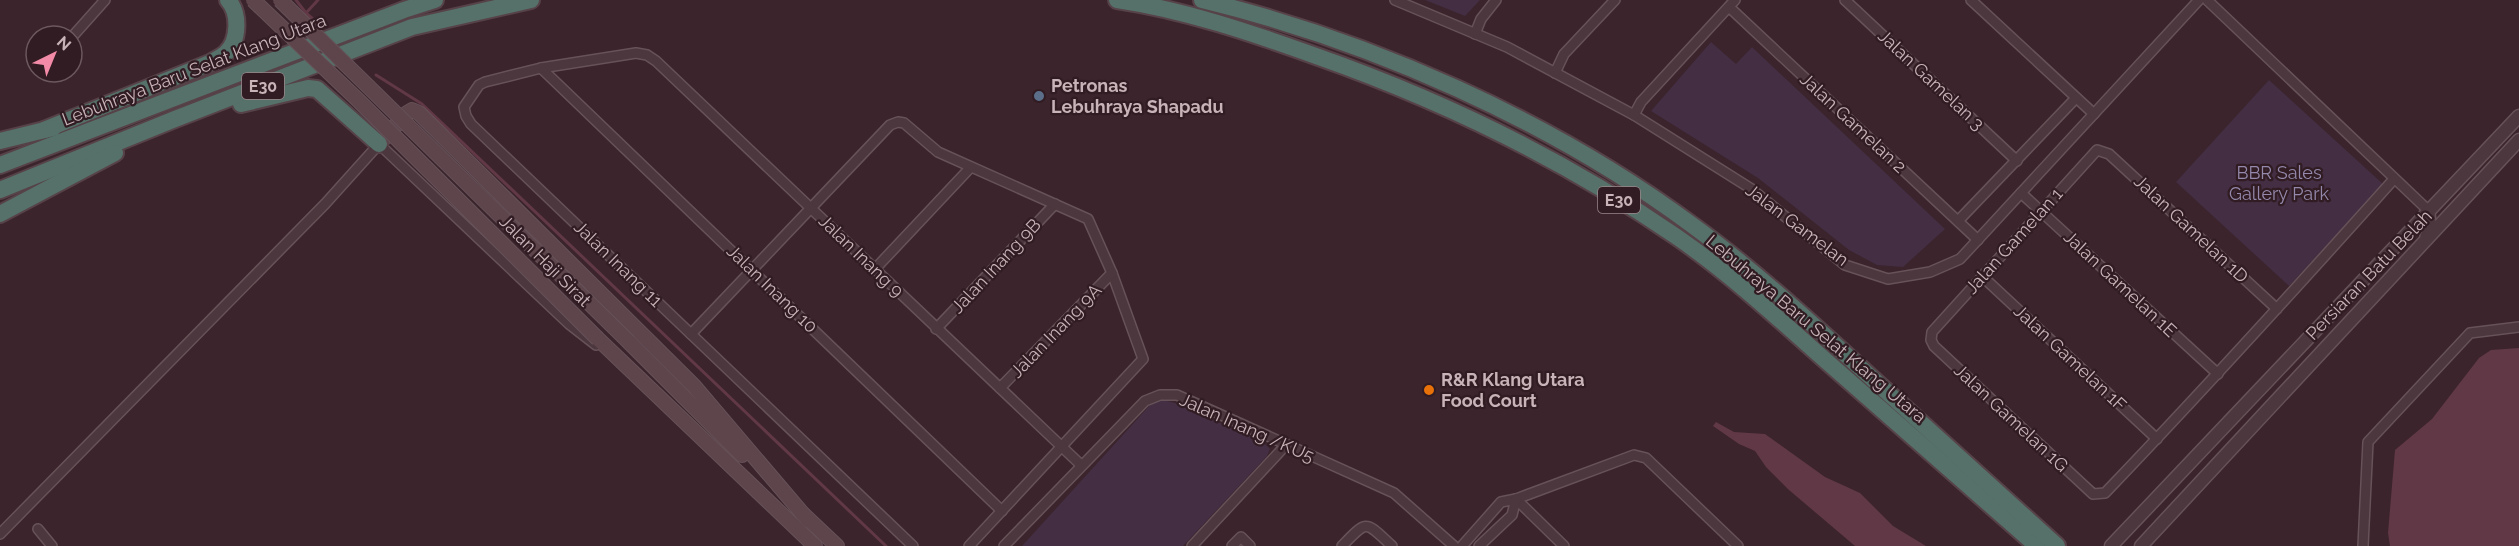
<svg xmlns="http://www.w3.org/2000/svg" width="2519" height="546" font-family="Raleway,sans-serif">
<rect width="100%" height="100%" fill="#3b242b"/>
<g fill="#432e43">
<path d="M1425,0H1480L1465,16Z"/>
<path d="M1711,42L1736,64L1752,47L1945,229L1903,267L1877,265L1849,250L1758,178L1651,111Z"/>
<path d="M2269,80L2383,184L2289,286L2176,182Z"/>
<path d="M1163,400L1175,403L1263,442L1270,449L1267,456L1183,546H1022L1151,404Z"/>
</g>
<g fill="#613845">
<path d="M2519,348V546H2390L2388,533L2395,450L2432,419L2479,358L2491,350Z"/>
<path d="M1716,422L1734,432L1765,434L1825,477L1860,493L1893,526L1926,546H1855L1789,490L1766,467L1755,451L1739,444L1713,426Z"/>
</g>
<g fill="none" stroke-linecap="round" stroke-linejoin="round">
<g stroke="#613845" stroke-width="3">
<path d="M296,0L306,13L318,0"/>
<path d="M306,13L322,27"/>
<path d="M376,75L422,104L886,546"/>
</g>
<defs>
<g id="minor">
<path d="M1395,0L1507,47L1634,115L1750,188L1845,265L1888,279L1930,272L1960,259L2199,0"/>
<path d="M1845,0L2017,161"/>
<path d="M1971,0L2094,114"/>
<path d="M2207,0L2430,212L2431,225L2425,236"/>
<path d="M1729,7L1978,240"/>
<path d="M1475,34L1481,19L1496,0"/>
<path d="M72,37L105,0"/>
<path d="M541,68L1002,511"/>
<path d="M1555,73L1564,54L1615,0"/>
<path d="M1634,115L1641,102L1735,0"/>
<path d="M2021,193L2218,374"/>
<path d="M1958,221L2076,98"/>
<path d="M875,269L970,168"/>
<path d="M1983,277L2157,439"/>
<path d="M2277,309L2109,154L2097,150L1932,332L1931,340L1934,346L2093,494L2105,493C2204,390 2299,285 2394,179"/>
<path d="M936,329L1055,204"/>
<path d="M691,334L890,125L898,122L904,123L938,152L1088,219L1112,273L1143,359L969,546"/>
<path d="M1000,388L1112,273"/>
<path d="M1516,499L1564,546"/>
<path d="M38,529L52,546"/>
<path d="M0,534L325,204L379,144L569,324L596,345"/>
<path d="M913,546L471,124L466,116L464,107L479,85L485,82L541,68L636,53L647,55L656,61L1081,465"/>
<path d="M1004,546L1145,401L1160,395H1177L1394,493L1454,546"/>
<path d="M1192,546L1285,446"/>
<path d="M1232,546L1241,537L1250,546"/>
<path d="M1342,546C1368,519 1365,521 1392,546"/>
<path d="M1462,546L1501,502L1516,499L1634,455L1646,458L1738,546"/>
<path d="M1479,546L1512,515L1516,499"/>
<path d="M2363,546L2368,442L2470,333L2519,327"/>
</g>
<g id="tertiary">
<path d="M2111,546L2519,116"/>
<path d="M2141,546L2519,140"/>
</g>
<g id="secondary">
<path d="M379,144L407,113L412,110L419,113L694,386L808,520"/>
<path d="M598,339L815,546"/>
<path d="M629,342L742,455"/>
<path d="M803,514L837,546"/>
</g>
<g id="motorway">
<path d="M1117,0C1185,10 1252,33 1316,56C1444,101 1565,160 1677,237C1732,275 1782,322 1832,366C1901,426 1969,486 2037,546"/>
<path d="M1202,0C1371,41 1552,121 1692,225C1754,270 1809,321 1865,372C1929,430 1993,488 2057,546"/>
<path d="M241,104L308,88L317,89L379,144"/>
<path d="M44,130L210,63C215,60 222,57 226,53C239,41 240,13 228,0"/>
<path d="M0,141L53,128"/>
<path d="M0,165L404,10L435,0"/>
<path d="M0,190L175,119L412,27L531,0"/>
<path d="M0,214L115,153"/>
</g>
</defs>
<use href="#minor" stroke="#665258" stroke-width="12"/>
<use href="#tertiary" stroke="#665258" stroke-width="15"/>
<use href="#secondary" stroke="#665258" stroke-width="16"/>
<use href="#motorway" stroke="#564248" stroke-width="20"/>
<use href="#minor" stroke="#4b373d" stroke-width="9"/>
<use href="#tertiary" stroke="#4b373d" stroke-width="12"/>
<use href="#secondary" stroke="#5e454c" stroke-width="14"/>
<use href="#motorway" stroke="#557169" stroke-width="16"/>
<defs>
<g id="secondary-bridge">
<path d="M253,0L359,101L598,339"/>
<path d="M280,0L629,342"/>
</g>
</defs>
<use href="#secondary-bridge" stroke="#665258" stroke-width="16" stroke-linecap="butt"/>
<use href="#secondary-bridge" stroke="#5e454c" stroke-width="14"/>
</g>
<circle fill="#5c6f8a" stroke="#301c22" stroke-width="2" cx="1039" cy="96" r="6"/>
<circle fill="#e8710a" stroke="#301c22" stroke-width="2" cx="1429" cy="390" r="6"/>
<g text-anchor="middle" stroke-width="4.5" stroke-linejoin="round" paint-order="stroke">
<g fill="#301c22" stroke="#9a868b" stroke-width="1.5">
<rect x="242" y="73" width="42" height="26" rx="4.5"/>
<rect x="1598" y="187" width="42" height="26" rx="4.5"/>
</g>
<g font-size="16" font-weight="bold" fill="#c7b3b8">
<text x="263" y="92">E30</text>
<text x="1619" y="206">E30</text>
</g>
<g font-size="18" fill="#c7b3b8" stroke="#301c22">
<text transform="translate(194 70) rotate(-21)" y="6">Lebuhraya Baru Selat Klang Utara</text>
<text transform="translate(1931 80) rotate(43)" y="6">Jalan Gamelan 3</text>
<text transform="translate(1853 123) rotate(43)" y="6">Jalan Gamelan 2</text>
<text transform="translate(1797 225) rotate(37)" y="6">Jalan Gamelan</text>
<text transform="translate(2191 229) rotate(43)" y="6">Jalan Gamelan 1D</text>
<text transform="translate(2014 241) rotate(-48)" y="6">Jalan Gamelan 1</text>
<text transform="translate(861 256) rotate(44)" y="6">Jalan Inang 9</text>
<text transform="translate(545 261) rotate(45)" y="6">Jalan Haji Sirat</text>
<text transform="translate(618 264) rotate(44)" y="6">Jalan Inang 11</text>
<text transform="translate(996 266) rotate(-47)" y="6">Jalan Inang 9B</text>
<text transform="translate(2369 275) rotate(-46)" y="6">Persiaran Batu Belah</text>
<text transform="translate(2120 284) rotate(43)" y="6">Jalan Gamelan 1E</text>
<text transform="translate(772 289) rotate(44)" y="6">Jalan Inang 10</text>
<text transform="translate(1816 329) rotate(40)" y="6">Lebuhraya Baru Selat Klang Utara</text>
<text transform="translate(1056 331) rotate(-46)" y="6">Jalan Inang 9A</text>
<text transform="translate(2070 358) rotate(43)" y="6">Jalan Gamelan 1F</text>
<text transform="translate(2011 418) rotate(43)" y="6">Jalan Gamelan 1G</text>
<text transform="translate(1247 428) rotate(24)" y="6">Jalan Inang /KU5</text>
</g>
<g font-size="18" font-weight="bold" fill="#c7b3b8" stroke="#301c22" text-anchor="start">
<text x="1051" y="92">Petronas<tspan x="1051" dy="21">Lebuhraya Shapadu</tspan></text>
<text x="1441" y="386">R&amp;R Klang Utara<tspan x="1441" dy="21">Food Court</tspan></text>
</g>
<g font-size="18" fill="#9489ac" stroke="#301c22">
<text x="2279" y="179">BBR Sales<tspan x="2279" dy="21">Gallery Park</tspan></text>
</g>
</g>
<g transform="translate(54 54) rotate(43)"><circle r="28" fill="#301c22" stroke="#6c585e" stroke-width="1.5"/>
<path d="M0-4.5L10 22L0 15L-10 22Z" fill="#f38ba8"/>
<text y="-9" font-size="16" font-weight="bold" text-anchor="middle" fill="#c7b3b8">N</text>
</g>
</svg>
